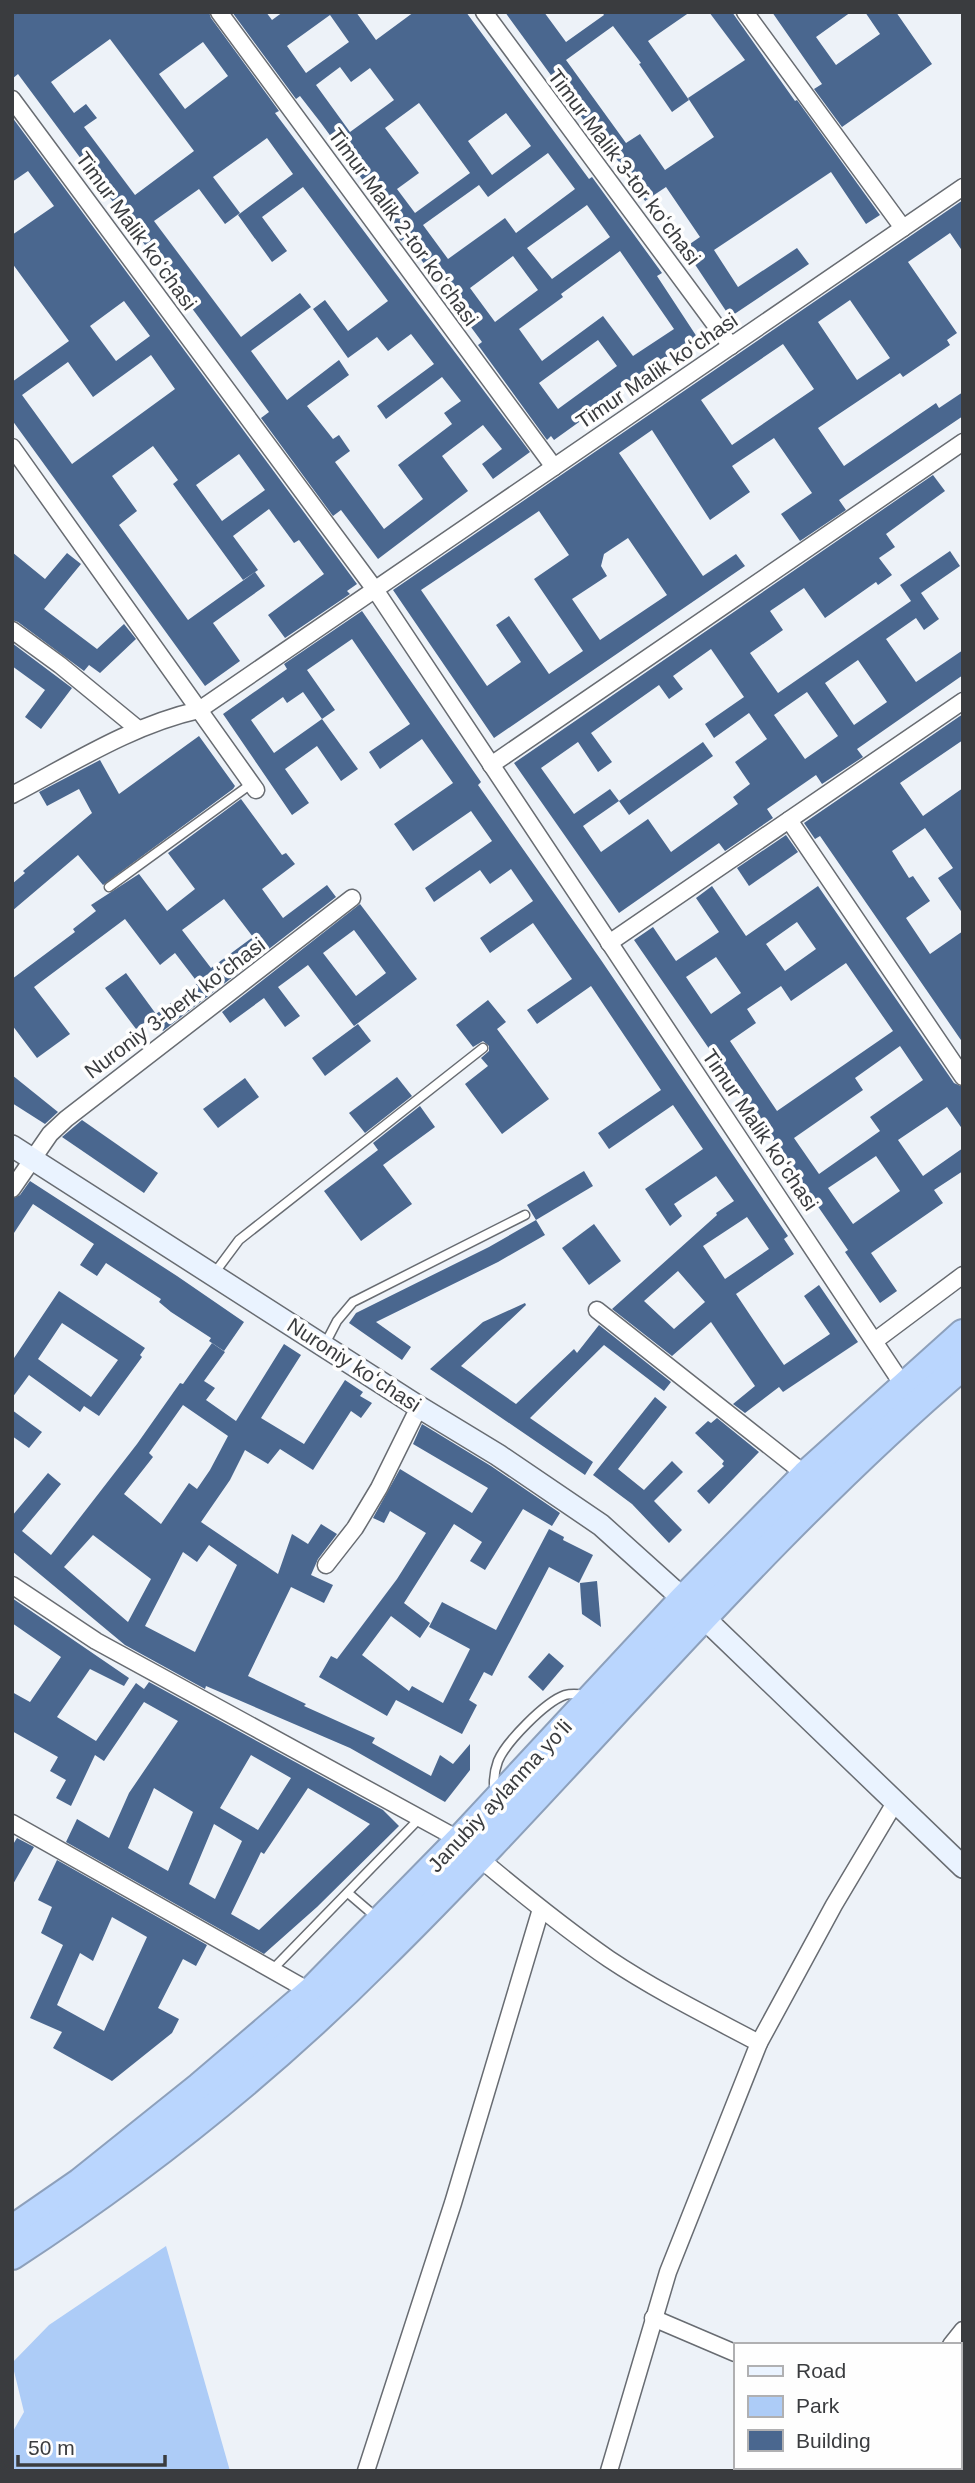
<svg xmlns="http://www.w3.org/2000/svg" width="975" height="2483" font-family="Arial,sans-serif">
<rect width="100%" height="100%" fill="#edf2f8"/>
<path fill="#adccf7" d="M166,2246L230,2471H12V2433L24,2412L12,2363L49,2325Z"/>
<g fill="#4a678f" fill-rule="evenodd">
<path d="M12,12H209L211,18L279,111L275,113L530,452L493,479L482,464L502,449L483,425L442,456L468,491L378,559L341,510L333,516L261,418L269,412L18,74L12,79ZM110,39L194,151L135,195L84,127L97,118L86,104L74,113L51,82ZM203,42L228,76L185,109L159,74ZM267,138L293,174L238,215L272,262L287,251L262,217L303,187L388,301L348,331L325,300L313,309L348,358L377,337L388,351L411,334L434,364L377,406L386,419L442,377L461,401L444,413L452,424L398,465L423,499L384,529L335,462L350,451L339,435L333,439L307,406L349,375L339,360L287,400L251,351L311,307L300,293L241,337L154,221L199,189L225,224L240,213L213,177Z"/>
<path d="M232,12H266L272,20L283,12H356L376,40L414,12H466L589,179L592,177L662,273L657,276L697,337L604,398L607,402L554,440L551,436L547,440L478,345L482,342L405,238L401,241L392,230L397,227L321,123L300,96L296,99ZM330,15L349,42L306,73L287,46ZM340,67L351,82L370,68L394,100L350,132L316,85ZM419,103L470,173L415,213L397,189L419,173L385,128ZM506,113L531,146L492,175L468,141ZM548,153L575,189L516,233L505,218L448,259L423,225L479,185L488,197ZM587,205L610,237L552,279L527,248ZM620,251L674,329L633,356L603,316L542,361L519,329L563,297L561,294ZM513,256L538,290L495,322L470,288ZM598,340L617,366L558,409L539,383Z"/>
<path d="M505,12H544L566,42L604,15L602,12H690L648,41L689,100L672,112L639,64L641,63L613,26L566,60L626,143L640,134L665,170L714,137L688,98L745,60L709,12H732L795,101L797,100L880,215L866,224L831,172L714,250L738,287L797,248L809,264L730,317L684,248L700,237L666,187L645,201L612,152L609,155Z"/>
<path d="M772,12H851L816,37L836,65L880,34L865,12H896L932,64L842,127L814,89L822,84Z"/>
<path d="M12,117L357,584L347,591L350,594L285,638L268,615L324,574L299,540L294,543L269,509L233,536L258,570L243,580L173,484L178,480L153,446L112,476L137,511L119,525L188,620L255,572L265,586L213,623L240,661L205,686L12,420V382L69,341L12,263V235L54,206L28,171L12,182ZM124,301L150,336L116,361L90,326ZM151,355L175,389L72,464L22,395L68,362L93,397ZM239,454L265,490L222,521L196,485Z"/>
<path d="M963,200V252L950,233L908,262L957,333L947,340L950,345L903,377L900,373L818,428L844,466L936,403L939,408L963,392V416L839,500L846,510L800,541L781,514L812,493L774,438L732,466L750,492L710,520L652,430L619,453L703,576L736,554L745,566L494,738L393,590ZM850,300L890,358L857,380L818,322ZM783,344L814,389L732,445L701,400ZM539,511L569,555L534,579L583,651L549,674L509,616L496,625L521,662L487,686L421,590ZM628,538L667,595L600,640L572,599L607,576L601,566L604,554Z"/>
<path d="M933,475L945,491L886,534L895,547L879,558L892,575L878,585L876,582L825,618L804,588L770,611L783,630L750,653L778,693L911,601L900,585L950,551L960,566L921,593L939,619L924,630L916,618L886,639L916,682L963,650V675L857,749L863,757L822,784L816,775L767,809L773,818L725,851L719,843L619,913L514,763ZM711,649L744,697L705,724L714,738L749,713L767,739L735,762L750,784L733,797L738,804L671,852L648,819L601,852L583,826L619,801L610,789L574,814L541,768L578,742L598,772L612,762L591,733L659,685L669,699L683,689L673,676ZM858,660L887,702L854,725L825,683ZM807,692L838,736L805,759L774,715Z"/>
<path d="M12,552L45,579L67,553L81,564L44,609L97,649L124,624L136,639L100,673L89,665L84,671L18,622L12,620Z"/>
<path d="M362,611L481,782L478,785L601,960L788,1236L784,1239L794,1254L736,1294L760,1330L784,1365L830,1334L804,1296L819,1285L858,1342L783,1392L779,1387L745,1413L733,1404L755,1386L711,1322L672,1356L612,1309L717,1215L716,1213L734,1201L716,1176L674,1204L682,1216L670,1226L645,1189L703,1149L673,1105L609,1149L598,1133L661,1090L591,986L537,1024L527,1010L572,979L533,923L490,953L480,938L533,901L511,869L490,884L480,870L434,902L425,888L492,841L471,811L413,851L394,824L453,783L422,739L380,769L369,752L410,724L352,639L307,670L335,710L322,719L358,769L341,781L317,746L285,769L309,803L292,815L223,714L287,669L284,664ZM303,692L322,719L274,753L251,720L283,697L287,703ZM747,1217L769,1249L725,1279L703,1246ZM678,1271L705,1302L674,1329L644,1301Z"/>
<path d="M12,643L72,688L41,729L25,717L45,690L12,666Z"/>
<path d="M963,714V740L900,783L923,816L963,788V914L938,878L953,868L925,828L892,851L909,878L913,876L930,901L906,918L930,954L963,931V1043L820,836L815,839L804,823Z"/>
<path d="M199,736L235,786L233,789L103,885L78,855L12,911V884L25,873L23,871L92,813L79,789L47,806L39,792L100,760L119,794Z"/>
<path d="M703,742L713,756L629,815L619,801Z"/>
<path d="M241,799L282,855L286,853L295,864L262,889L283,918L327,885L336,897L163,1031L152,1017L136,1029L105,988L126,973L156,1014L198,983L175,953L160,965L125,919L34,987L70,1034L37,1058L12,1025V979L75,932L73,929L96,911L91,905L139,874L167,911L195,889L168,853ZM224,899L253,937L211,968L182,930Z"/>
<path d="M786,835L798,852L749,886L737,868Z"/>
<path d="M712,886L746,936L818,886L954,1083L963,1087V1130L947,1107L898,1140L923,1176L963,1148V1171L934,1190L943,1203L871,1253L897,1291L880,1303L845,1252L848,1250L634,940L653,927L676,961L719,932L696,898ZM797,922L816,949L785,971L766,944ZM716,957L741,993L711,1014L686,977ZM846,963L893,1031L777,1111L730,1041L756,1023L747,1009L781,986L791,1001ZM900,1046L923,1080L870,1117L880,1131L819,1174L794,1138L863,1090L855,1078ZM876,1156L900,1191L853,1224L828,1188Z"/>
<path d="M360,904L417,979L354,1026L308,965L278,987L300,1016L285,1027L264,998L230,1023L222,1012ZM354,930L386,973L356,996L323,953Z"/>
<path d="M488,1000L506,1022L497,1029L549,1099L502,1134L465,1084L488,1066L481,1058L489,1051V1046L483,1041L473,1047L456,1025Z"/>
<path d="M358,1024L371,1041L325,1076L312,1058Z"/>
<path d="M12,1075L58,1112L45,1124L12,1103Z"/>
<path d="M397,1077L412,1096L365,1133L349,1113Z"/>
<path d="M245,1078L259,1097L218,1128L203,1109Z"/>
<path d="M420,1106L435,1127L383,1165L412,1204L361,1241L324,1191L378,1150L373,1143Z"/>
<path d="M82,1120L158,1173L144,1193L62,1137Z"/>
<path d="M584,1171L593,1186L536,1220L527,1205Z"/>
<path d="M30,1181L177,1276L244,1322L224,1351L209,1341L211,1338L171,1312L159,1302L161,1299L106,1263L97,1276L80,1265L94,1244L33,1204L12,1236V1199L20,1195Z"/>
<path d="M536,1220L545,1235L498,1262L376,1322L411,1347L402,1360L349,1323L356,1313L489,1247Z"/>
<path d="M594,1224L621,1261L589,1285L562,1248Z"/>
<path d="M59,1291L145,1348L140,1355L142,1357L99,1416L84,1406L80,1412L29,1375L12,1398V1361ZM62,1323L118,1360L91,1397L38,1359Z"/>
<path d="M525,1303L526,1305L461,1366L516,1404L574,1349L577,1353L599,1325L671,1382L664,1391L604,1345L530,1418L593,1462L585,1475L430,1369L483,1322Z"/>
<path d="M212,1343L225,1352L204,1381L215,1388L206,1400L236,1421L284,1344L301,1355L261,1418L304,1444L345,1380L363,1392L360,1396L372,1403L361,1418L351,1411L313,1470L280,1449L268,1464L245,1450L230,1480L201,1522L278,1574L292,1534L308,1544L321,1524L337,1534L318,1559L311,1575L333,1585L324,1603L291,1587L248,1676L306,1704L304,1706L375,1738L372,1743L431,1776L440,1755L453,1764L470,1744V1770L445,1802L350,1748L206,1686L205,1689L125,1645L12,1551V1516L48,1473L61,1484L22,1531L51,1555L137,1444L180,1383L183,1384ZM183,1405L228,1436L210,1470L197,1489L189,1483L161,1524L124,1494L153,1457L149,1453ZM93,1535L151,1579L128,1622L64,1567ZM209,1545L237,1565L195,1652L145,1626L183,1552L197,1562Z"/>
<path d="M655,1397L667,1407L618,1469L644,1490L672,1461L683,1472L654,1501L682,1530L669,1543L632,1504L593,1475Z"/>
<path d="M12,1410L42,1432L29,1448L12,1436Z"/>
<path d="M717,1418L759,1452L709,1504L697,1491L724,1466L722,1464L724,1461L695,1433L708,1421L711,1423Z"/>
<path d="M422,1424L491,1466L560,1513L552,1526L523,1509L485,1570L470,1561L482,1542L454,1524L404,1603L430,1623L420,1638L391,1616L362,1655L409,1691L412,1686L443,1703L470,1649L429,1627L442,1602L496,1630L549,1529L564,1537L563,1540L593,1555L579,1583L549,1567L492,1676L484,1672L469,1700L477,1705L462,1734L396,1700L387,1716L319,1677L331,1656L337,1659L397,1579L426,1533L390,1511L384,1523L373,1518L400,1469L472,1513L488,1488L413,1444Z"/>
<path d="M597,1581L601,1627L582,1614L580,1583Z"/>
<path d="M12,1598L129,1678L124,1686L90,1669L57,1717L96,1741L136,1683L144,1689L149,1682L383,1810L399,1826L317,1907L264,1954L66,1842L77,1819L109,1838L129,1793L178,1721L144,1702L104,1761L95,1755L71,1806L56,1798L66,1780L50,1771L58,1757L12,1731V1692L30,1702L61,1657L12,1623ZM251,1755L291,1778L258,1830L220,1808ZM154,1788L193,1812L168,1871L128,1848ZM308,1788L370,1824L259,1930L231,1914L261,1852L264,1854ZM214,1824L242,1841L215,1899L189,1884Z"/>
<path d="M549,1653L564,1666L543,1691L528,1677Z"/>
<path d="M17,1838L34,1847L12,1886V1846Z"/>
<path d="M57,1860L207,1945L196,1966L183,1959L158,2008L179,2019L172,2033L112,2081L53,2048L62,2032L30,2018L63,1945L41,1933L52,1907L38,1900ZM112,1917L147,1937L104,2031L57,2005L80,1953L93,1961Z"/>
</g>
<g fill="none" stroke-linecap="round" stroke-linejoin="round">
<defs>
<g id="lane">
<path d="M109,887L251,784"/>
<path d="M213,1275L239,1240L483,1048"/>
<path d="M324,1346L337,1321L353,1302L525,1215"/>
<path d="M495,1794C493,1783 494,1772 498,1761C506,1742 545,1702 565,1695C572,1693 579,1694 587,1695"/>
<path d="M348,1893L376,1917"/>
<path d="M271,1971L419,1819"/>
</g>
<g id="street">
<path d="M219,12L554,467"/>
<path d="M484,12L731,346"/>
<path d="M745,12L903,228"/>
<path d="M12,99L376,591L903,1385"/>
<path d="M12,447L256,790"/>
<path d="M12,630L60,665L138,729"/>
<path d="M491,765L963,442"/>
<path d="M12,795C73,763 132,725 199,710L963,187"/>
<path d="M789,820L963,1077"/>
<path d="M609,943L963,701"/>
<path d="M12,1189L50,1134L66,1119L352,898"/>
<path d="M597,1310L806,1475"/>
<path d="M876,1340L963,1275"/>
<path d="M326,1565L355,1528L379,1488L419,1407"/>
<path d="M12,1585L96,1641L460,1840"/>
<path d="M12,1823L311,1992"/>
<path d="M478,1857C521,1893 564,1928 609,1959C657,1991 708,2016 759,2043"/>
<path d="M653,2318L735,2353"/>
<path d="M951,2345L963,2330"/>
<path d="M959,2385L963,2387"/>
<path d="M366,2471L453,2203L541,1909"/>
<path d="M609,2471L668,2272L759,2043L834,1905L896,1801"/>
<path d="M838,2471L839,2467"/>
</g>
<path id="secondary" d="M12,1146L419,1407L498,1455L601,1525L702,1616L963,1867"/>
<g id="highway">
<path d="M12,2230L80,2183L200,2087L311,1992L460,1840L684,1599L806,1475L963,1334"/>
<path d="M12,2255C144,2169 268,2070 379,1959C577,1764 751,1546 963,1365"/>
</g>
</defs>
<use href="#lane" stroke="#686c72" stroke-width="11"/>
<use href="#street" stroke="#686c72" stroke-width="19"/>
<use href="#secondary" stroke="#686c72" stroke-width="24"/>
<use href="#highway" stroke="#8da0bb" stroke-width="32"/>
<use href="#lane" stroke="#fff" stroke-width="8"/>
<use href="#street" stroke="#fff" stroke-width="16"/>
<use href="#secondary" stroke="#eaf3ff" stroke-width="21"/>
<use href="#highway" stroke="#bad6fe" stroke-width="28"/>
</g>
<g text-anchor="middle" stroke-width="7" stroke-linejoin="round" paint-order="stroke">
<g font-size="21" fill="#3a3c3f" stroke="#fefefe">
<text transform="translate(624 167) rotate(53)" y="7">Timur Malik 3-tor koʻchasi</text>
<text transform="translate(403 227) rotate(54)" y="7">Timur Malik 2-tor koʻchasi</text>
<text transform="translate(136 231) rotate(54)" y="7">Timur Malik koʻchasi</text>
<text transform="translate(657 371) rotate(-34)" y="7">Timur Malik koʻchasi</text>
<text transform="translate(175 1008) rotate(-37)" y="7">Nuroniy 3-berk koʻchasi</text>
<text transform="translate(760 1130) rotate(56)" y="7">Timur Malik koʻchasi</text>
<text transform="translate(354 1365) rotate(33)" y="7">Nuroniy koʻchasi</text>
<text transform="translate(500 1796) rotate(-47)" y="7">Janubiy aylanma yoʻli</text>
</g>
</g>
<rect width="975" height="2483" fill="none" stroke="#3a3c3f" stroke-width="28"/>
<rect x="734" y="2343" width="228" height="126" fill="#fefefe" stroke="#b0b0b2" stroke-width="2"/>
<rect x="748" y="2366" width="35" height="10" fill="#eaf3ff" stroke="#b0b0b2" stroke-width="2"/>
<text x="796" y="2378" font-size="21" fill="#3a3c3f">Road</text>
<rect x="748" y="2396" width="35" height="21" fill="#adccf7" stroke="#b0b0b2" stroke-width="2"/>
<text x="796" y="2413" font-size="21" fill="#3a3c3f">Park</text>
<rect x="748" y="2430" width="35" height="21" fill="#4a678f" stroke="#b0b0b2" stroke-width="2"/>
<text x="796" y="2448" font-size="21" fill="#3a3c3f">Building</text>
<path d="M18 2455v10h147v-10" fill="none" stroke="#3a3c3f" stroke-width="3.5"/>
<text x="28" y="2455" font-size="21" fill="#3a3c3f" stroke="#fefefe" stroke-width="5" paint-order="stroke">50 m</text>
</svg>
